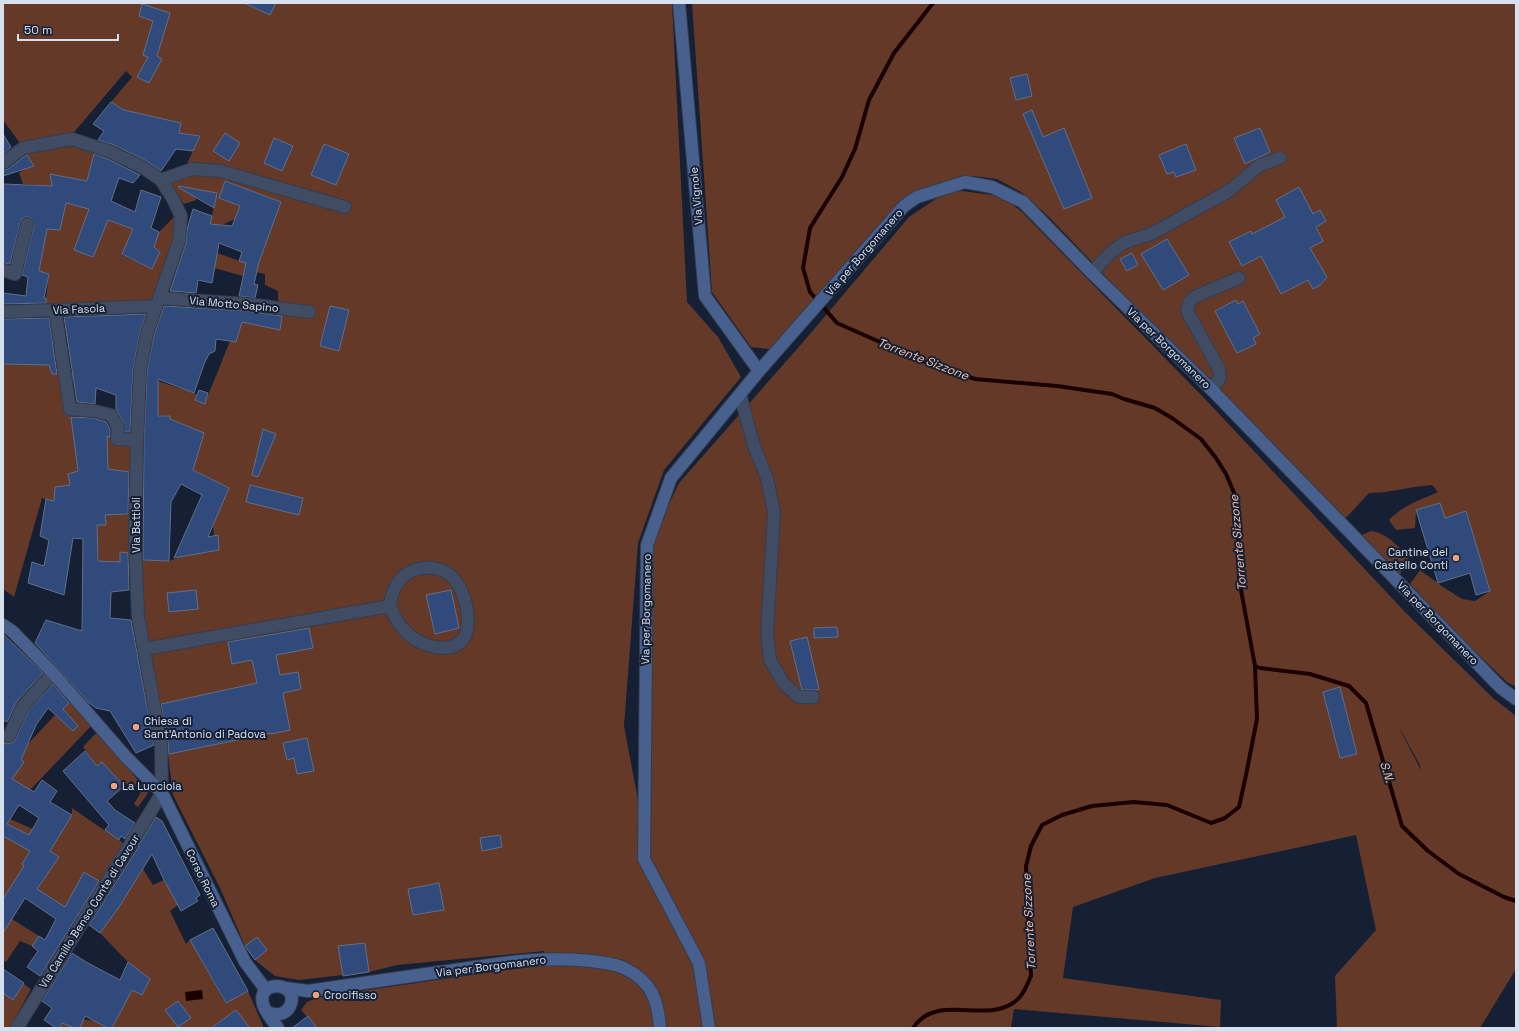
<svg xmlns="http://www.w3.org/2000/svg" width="1519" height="1031" font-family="'Space Grotesk',sans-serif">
<rect width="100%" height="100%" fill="#152034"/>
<g fill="#643928" fill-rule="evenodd">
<path d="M3,3H672L687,302L718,337L741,377L664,470L638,543L624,726L638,800L651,778L649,574L651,549L654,536L679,483L804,341L909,217L946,192L962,191L1001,196L1021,211L1205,399L1405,612L1493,698L1516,716V969L1480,1028H1337L1335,976L1376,930L1356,835L1155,878L1073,907L1063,978L1221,1000L1220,1027L1014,1009L1011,1028H317L301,1010L307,1002L319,997L528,967L545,951L397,965L369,972L299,980L275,976L255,960L245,946L221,890L173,795L168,754L145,641L139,579L141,560L169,561L186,555L218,549V535L214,536L213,524L229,488L159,452L161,431L168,432L170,416L154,415V407L158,402V381L194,393L197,395L195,400L205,403L230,341L236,342L242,322L280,330L282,314L278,299V291L265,285V274L245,270L243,276L214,268L217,253L257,267L281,202L226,181L219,198L256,213L251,225L235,219L222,225L210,224L217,193L197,190L196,200L184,204L167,182L195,175H221L342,213L344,204L223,167L198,165L185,168L200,136L179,133L181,123L124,110L111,102L132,77L126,71L70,137L22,146L3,120ZM1400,729L1420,765L1421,770L1400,730Z"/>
<path d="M692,3H1516V687L1507,682L1463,640L1410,584L1420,570L1443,587L1462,599L1475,601L1490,591L1466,511L1445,518L1440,503L1416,510L1415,528L1396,530L1389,520C1402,506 1420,500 1438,492L1432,485C1411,486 1390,493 1369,493L1344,520L1156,329L1049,217L1021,192L997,179L973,176H961L915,192L903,200L885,217L832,281L777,350L751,347L712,292Z"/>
<path d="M71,143L95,150L91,167L90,207L74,250L93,257L107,221H110L133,229L122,255L152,269L160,252L154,247L159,232L176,215V239L154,304L45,308L49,274L39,271L45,237L24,231L15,254L5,251L24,211L25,219L31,228L60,230L64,211L62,202L79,207L87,181L51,174L52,186L23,184L19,173L24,169L34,166L26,153Z"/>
<path d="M3,364L49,365L52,374L74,372L75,379L70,381L71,415L78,471L70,485L55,502L42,498L14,597L3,589Z"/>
<path d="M86,434L136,439L135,473L114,470L109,485L107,450Z"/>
<path d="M133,514V554L120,553V562L99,571L97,525H106L105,515Z"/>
<path d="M1371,531C1387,533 1398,546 1409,558L1400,574L1362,535Z"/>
<path d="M70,702L92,725L30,790L3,773V742L11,737L28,744L55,715L64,723L70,716L63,709Z"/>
<path d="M98,731L148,793L138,807L134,804L141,792L132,781L124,786L102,762L97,766L83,747Z"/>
<path d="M3,796L10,800V819L33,829L55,842L72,815V808L123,843L81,918L45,894L26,896L12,919L39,936L32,946L20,941L6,962L3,960Z"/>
<path d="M143,869L153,885L164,880L178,905L170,911L186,944L190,940L225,1003L248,991L264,1028H243L247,1025L236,1010L216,1024L219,1028H112L132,990L142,995L150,979L128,962L100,933L117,909Z"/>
<path d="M3,969L31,989L10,1028H3Z"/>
<path d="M65,1017L96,1021L108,1028H60Z"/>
</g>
<path fill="#1b0000" d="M202,990L203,999L186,1001L185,992Z"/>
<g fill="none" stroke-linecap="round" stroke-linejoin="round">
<g stroke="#1b0000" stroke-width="4">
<path d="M1255,666L1260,668L1310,674L1349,686L1366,703L1402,826L1428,851L1459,874L1504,897L1516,901"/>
<path d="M913,1028C936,993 983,1023 1013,1003C1022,998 1027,985 1031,976L1026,866L1031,846L1042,825L1062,815L1092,806L1134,802L1167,805L1211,823L1225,818L1239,807L1246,775L1257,719L1255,666L1239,579L1238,525L1235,495L1226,474L1216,458L1201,439L1172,418L1155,408L1124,399L1112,394L1057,386L975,379L925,362L837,323L810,292L803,268L810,228L842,177L855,149L869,100L894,53L933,3"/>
</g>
</g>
<g fill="#304a7c" stroke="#616f88" fill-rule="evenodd">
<path d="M244,3H276L270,15Z"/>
<path d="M142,4L170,13L157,56L162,59L149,83L137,77L148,57L143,55L153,21L139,16Z"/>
<path d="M1027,74L1032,96L1016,100L1010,78Z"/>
<path d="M111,102L124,110L181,123L179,133L200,136L193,151L176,149L161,171L145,160L114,145L98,140L104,131L93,124Z"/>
<path d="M1032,110L1043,137L1064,128L1092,198L1064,209L1023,114Z"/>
<path d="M1260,128L1270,152L1245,164L1234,138Z"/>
<path d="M225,133L240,143L229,161L213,151Z"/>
<path d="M3,134L11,147L3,154Z"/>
<path d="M274,138L293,146L282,171L264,163Z"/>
<path d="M324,144L349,154L336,185L311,175Z"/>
<path d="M1186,144L1196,170L1176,177L1174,172L1167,174L1159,155Z"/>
<path d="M94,154L108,159L140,175L133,183L119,178L111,201L135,212L141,190L161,197L151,228L159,232L154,247L160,252L152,269L122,254L133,229L108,220L93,257L74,250L89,209L66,203L60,230L47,229L39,271L49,274L44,298H46V303L3,304V293L26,296L28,277L22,275L34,225L32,219L29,217H25L21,219L10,264L3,263V184L52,186L50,174L87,181Z"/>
<path d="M26,155H27L34,166L3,176V170L8,169Z"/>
<path d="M225,181L281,202L259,262L254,284L258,285L255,298L239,296L246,263L239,261L242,252L219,243L212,283L198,280L196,293L170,291L186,243L187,229L193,209L212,216L210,224L232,226L240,206L219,198Z"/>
<path d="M179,186L217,193L214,208L178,187Z"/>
<path d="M1299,187L1313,214L1320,210L1326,221L1316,227L1323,241L1310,248L1327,277L1320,285L1313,289L1308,280L1281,294L1261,256L1242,266L1229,242L1251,231L1252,234L1285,217L1276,200Z"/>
<path d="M1167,239L1189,275L1163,290L1141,254Z"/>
<path d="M1132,253L1138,265L1127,271L1120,259Z"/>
<path d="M1236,300L1238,304L1243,301L1260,334L1253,338L1256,344L1237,353L1215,311Z"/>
<path d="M164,306L246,311L282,316L280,330L242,322L236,342L216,339L215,351L209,354L204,364L194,393L158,379V416H170V419L204,433L193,470L229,488L208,537L218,535L219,550L174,558L202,495L181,484L171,502L169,561L143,560L144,440L147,372L154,335Z"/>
<path d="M330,306L349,310L339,351L320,346Z"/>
<path d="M146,314L140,332L133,370L130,432H125L124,423L116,409V395L96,388L95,404L77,402L64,317Z"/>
<path d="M49,318L57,374H52L49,365L3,364V319Z"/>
<path d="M199,390L208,393L205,404L195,400Z"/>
<path d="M71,417L93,418L106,422L110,429V437L107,436L108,469L129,472L128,514L105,515L106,525H97L98,561L120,562V552L128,553L129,590L111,592L110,618L131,620L154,745L136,753L110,711L96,708L88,702L58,668L35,643L46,620L82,631L83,539L73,538L64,595L28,583L32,562L44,566L49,540L40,536L46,499L54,501L55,487L70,485L68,474L78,471Z"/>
<path d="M263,429L276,434L258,477L252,475Z"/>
<path d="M250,485L303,498L299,515L246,502Z"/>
<path d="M1440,503L1445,518L1466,511L1490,591L1476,595L1470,573L1438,583L1416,510Z"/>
<path d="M196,590L198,609L169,612L167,593Z"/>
<path d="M451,590L459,628L435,634L426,595Z"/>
<path d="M837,627L838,637L814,638V628Z"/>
<path d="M309,628L313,648L276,655L280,675L298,672L301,689L283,693L290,730L271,734V733L169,754L168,743L161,704L257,683L252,660L232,664L228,642Z"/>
<path d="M3,634L43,673L17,701L7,722L3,720Z"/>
<path d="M807,637L819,689L816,690H802L790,641Z"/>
<path d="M53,684L69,703L63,709L78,726L73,731L48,708L36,725L21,760L24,762L12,779L34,792L42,780L57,791L50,802L72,815L50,851L59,857L37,889L65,907L84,872L99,881L40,976L27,967L38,951L32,946L39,936L45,940L56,919L25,898L3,933V899L24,866L22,864L30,851L3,836V742L7,744L14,742L29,710ZM19,805L39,818L29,835L7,824Z"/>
<path d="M1340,687L1357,754L1340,758L1323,692Z"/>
<path d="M307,738L314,771L297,774L294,758L287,760L283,743Z"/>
<path d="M85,751L97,766L102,762L124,786L107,801L115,810L135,823L125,839L121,836L119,840L105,830L109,825L63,771Z"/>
<path d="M156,817L162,821L200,895L196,898L198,901L181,911L164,880L152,854L119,907L100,933L89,925L139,846H138Z"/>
<path d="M500,835L502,847L482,851L480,838Z"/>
<path d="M439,883L444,910L413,915L408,889Z"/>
<path d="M213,928L248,991L226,1003L190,940Z"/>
<path d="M257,937L267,950L255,960L245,946Z"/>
<path d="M365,943L369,972L343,976L338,946Z"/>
<path d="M72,953L86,962L120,980L128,962L150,979L142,995L132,990L112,1028H108L85,1016L80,1028H75L62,1023L60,1028H56L44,1020L52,1008L42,1001Z"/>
<path d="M3,969L24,983L13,1000L3,993Z"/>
<path d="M178,1001L191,1018L178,1027L165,1010Z"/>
<path d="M236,1010L250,1028H211Z"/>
<path d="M308,1016L317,1028H292Z"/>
</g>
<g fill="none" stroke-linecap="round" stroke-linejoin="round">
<defs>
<g id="street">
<path d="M3,163L23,148L72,139L111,152L142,167L161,180L173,199L181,216L179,241L147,333L140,371L137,440L135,541L138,616L161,744L162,793L17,1028"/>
<path d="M161,180L192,169L220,171L345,207"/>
<path d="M3,270L15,274L27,224"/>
<path d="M1092,273L1110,253L1125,242L1151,234L1229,191L1260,165L1280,158"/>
<path d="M159,298L247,304L309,312"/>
<path d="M55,310L70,409L94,411L111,415L118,427L117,439L137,440"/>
<path d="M3,312L156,306"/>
<path d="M1211,389L1220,378L1219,369L1187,311L1189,303L1194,297L1239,278"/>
<path d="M740,394L754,446L767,478L774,512L767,633L770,660L784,684L799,697H813"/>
<path d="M144,649L390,606C394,617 399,626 408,634C422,646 453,657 465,636C469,628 468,617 467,609C465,600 462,590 457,583C445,563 413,563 399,581C393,588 391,598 390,606"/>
<path d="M9,736L23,706L53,673"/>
</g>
<g id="secondary">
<path d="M679,3L705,296L759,371"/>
<path d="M3,625L12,631L53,673L126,757L162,793L245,962L266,990"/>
<path d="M285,988L308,991C352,985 396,978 440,972C490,965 540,955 591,961C602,963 615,963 626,969C652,982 658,1001 660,1028"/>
<path d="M266,1011C274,1016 285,1016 290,1006C301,982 256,978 263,1004C265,1012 273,1021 278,1028"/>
<path d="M709,1028L699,963L644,859L647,545L671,478L759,371L904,206L917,197L965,182L992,187L1023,202L1092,273L1211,389L1501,688L1516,699"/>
</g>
</defs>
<use href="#street" stroke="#353d4e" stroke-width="14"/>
<use href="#secondary" stroke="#353d4e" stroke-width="14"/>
<use href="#street" stroke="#3f4c63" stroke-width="12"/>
<use href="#secondary" stroke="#48608e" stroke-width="12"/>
</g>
<g fill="#f2a081" stroke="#152034" stroke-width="1.5">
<circle cx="1456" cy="558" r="4"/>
<circle cx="136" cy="727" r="4"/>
<circle cx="114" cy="786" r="4"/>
<circle cx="316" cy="995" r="4"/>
</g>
<g text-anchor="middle" stroke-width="4" stroke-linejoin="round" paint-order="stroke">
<g font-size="11" fill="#d8e0ee" stroke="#152034">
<text transform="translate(696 196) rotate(-95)" y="4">Via Vignole</text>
<text transform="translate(864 252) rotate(-49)" y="4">Via per Borgomanero</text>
<text transform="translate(234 304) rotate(5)" y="4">Via Motto Sapino</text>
<text transform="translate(79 309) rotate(-3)" y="4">Via Fasola</text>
<text transform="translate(1169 348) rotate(44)" y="4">Via per Borgomanero</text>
<text transform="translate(136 525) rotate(-90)" y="4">Via Battioli</text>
<text transform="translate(646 609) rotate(-89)" y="4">Via per Borgomanero</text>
<text transform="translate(1438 623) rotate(46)" y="4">Via per Borgomanero</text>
<text transform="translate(203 878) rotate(64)" y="4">Corso Roma</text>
<text transform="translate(89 911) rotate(-58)" y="4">Via Camillo Benso Conte di Cavour</text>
<text transform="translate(491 966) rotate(-7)" y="4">Via per Borgomanero</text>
</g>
<g font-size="11" fill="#d8e0ee" stroke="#152034" text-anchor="start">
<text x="1448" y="556" text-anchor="end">Cantine del<tspan x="1448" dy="13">Castello Conti</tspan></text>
<text x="144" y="725">Chiesa di<tspan x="144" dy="13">Sant'Antonio di Padova</tspan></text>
<text x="122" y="790">La Lucciola</text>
<text x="324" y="999">Crocifisso</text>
</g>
<g font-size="12" font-style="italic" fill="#f7bfa9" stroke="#152034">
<text transform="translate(923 359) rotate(21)" y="4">Torrente Sizzone</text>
<text transform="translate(1238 543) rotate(-95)" y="4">Torrente Sizzone</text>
<text transform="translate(1387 772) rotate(73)" y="4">S.N.</text>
<text transform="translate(1029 922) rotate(-93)" y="4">Torrente Sizzone</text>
</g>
</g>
<rect width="1519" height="1031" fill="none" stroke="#d8e0ee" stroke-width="8"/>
<path d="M18 34v6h100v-6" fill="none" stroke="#d8e0ee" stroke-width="2"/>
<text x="24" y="34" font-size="12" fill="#d8e0ee" stroke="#152034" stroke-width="3" paint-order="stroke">50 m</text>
</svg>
